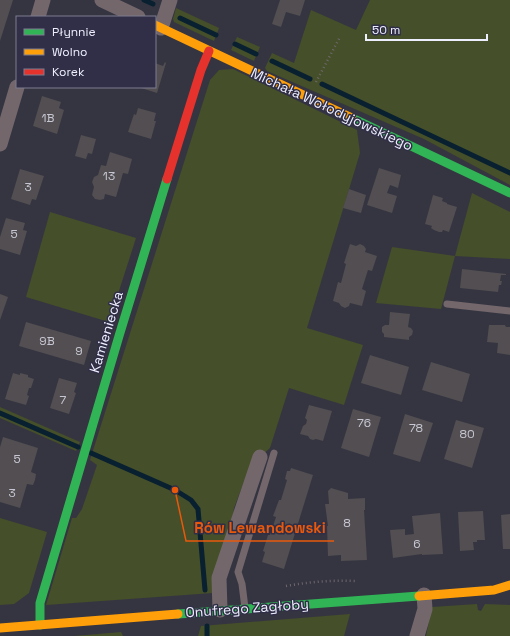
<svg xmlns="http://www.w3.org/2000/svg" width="510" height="636" font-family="'Space Grotesk',sans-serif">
<rect width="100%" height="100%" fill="#353541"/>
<g fill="#454f29">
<path d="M370,0H510V185L424,139L267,71L265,68L272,53L294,63L311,10L356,30Z"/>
<path d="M176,8L219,28L214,41L174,22L173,19Z"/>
<path d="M237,37L260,47L254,61L231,50Z"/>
<path d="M233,69L357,130L360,153L307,328L363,345L344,405L289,388L270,448L250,466L234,508L225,578L213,593L46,605L72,518H76L82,509L97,465L90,460L210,80L219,70Z"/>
<path d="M472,193L510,212V259L455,256L441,309L376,303L392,247L455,256Z"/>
<path d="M50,212L136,238L109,322L26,297Z"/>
<path d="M0,407L80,442L76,451L0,418Z"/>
<path d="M0,518L47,532L29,593L14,604L0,605Z"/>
<path d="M477,604L478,610L481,611L485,604L510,605V636H426L432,607Z"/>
<path d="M350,614L344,636H198L201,626Z"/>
<path d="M121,632L123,636H74Z"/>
</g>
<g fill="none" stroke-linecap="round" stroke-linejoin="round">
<g stroke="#082030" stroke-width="5">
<path d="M144,0L153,4"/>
<path d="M180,18L216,35"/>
<path d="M235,44L256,54"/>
<path d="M272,61L310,79"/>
<path d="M322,84L510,173"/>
<path d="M0,413L78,447"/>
<path d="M91,453L175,490L191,500L198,509L205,590"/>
<path d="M207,626V636"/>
</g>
</g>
<g fill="#524e51">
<path d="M0,0H13L0,41Z"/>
<path d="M280,0H305L300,16L286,12L281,27L272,24Z"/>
<path d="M165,62L166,63L157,93L138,87H155V63L163,66Z"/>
<path d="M42,96L61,102L59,108L64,110L57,134L33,126Z"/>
<path d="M138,108L156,113L154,121H156L151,139L128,132L134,114L136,115Z"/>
<path d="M81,135L96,139L92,154L88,153L86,159L75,156Z"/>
<path d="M110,152L132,159L128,174L123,173L116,197L105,194L104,199L100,200L95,199L92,195L94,187L92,182L94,177L98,175L101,165L106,166Z"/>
<path d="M379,168L401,175L398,188L390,185L387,193L397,196L392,213L367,205Z"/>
<path d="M20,169L44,176L36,200L32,199L30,205L11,199Z"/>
<path d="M349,189L366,195L361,213L343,208Z"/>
<path d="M433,195L443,198L442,201L447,203V204L457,207L449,232L443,230L442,232H439L434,230L431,228L432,226L425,224Z"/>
<path d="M6,218L25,223L23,230L27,231L20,255L0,249V237Z"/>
<path d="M350,244L356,246L360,244L364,246L366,249L365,252L377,256L372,271L368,270L362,289L366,291L362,306L350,303L349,306L345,308L341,306L339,303L333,301L338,282L341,283L346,264L344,263Z"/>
<path d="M462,269L506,274V275H501L500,281H502L501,285H499L498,292L460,288Z"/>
<path d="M0,294L8,297L0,320Z"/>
<path d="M390,312L410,314L408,327L411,328L413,331L412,335L409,337V340L384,337V334L382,332V327L385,325H389Z"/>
<path d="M26,322L91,341L84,365L19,346Z"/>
<path d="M489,325H505L506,327H510V355L497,353L498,343L487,342Z"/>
<path d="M370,355L409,367L401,395L361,383Z"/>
<path d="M431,362L470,374L462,402L422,390Z"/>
<path d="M13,373L20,375V373L28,375V377L34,379L31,388H29L27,395L29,396L26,405L5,399Z"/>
<path d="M59,378L77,383L74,392L76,393L69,414L50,408Z"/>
<path d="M309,405L332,411L323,441L316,439L313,440L310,439L308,436L300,434L303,426L306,424L307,420L305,418Z"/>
<path d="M353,409L381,417L369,457L341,448Z"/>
<path d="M405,414L433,423L420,462L393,454Z"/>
<path d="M456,420L484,428L472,468L444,459Z"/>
<path d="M3,437L38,448L31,472L36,474L35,480L33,485L27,484L20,508L0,502V447Z"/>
<path d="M291,468L313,475L284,569L262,562L265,552L263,551L268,535H270L276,517L273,516L279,500H281L287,480L285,479L287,471H290Z"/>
<path d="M331,488L348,493V499L365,498V510H364L367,560L341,561V555L328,556L327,526H328L325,504H329L328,491Z"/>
<path d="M483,511L485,540H477V542H473L474,550L460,551L458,512Z"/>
<path d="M440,513L443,554L422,555V554L393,558L390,530L405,529V535L414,534L412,516Z"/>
<path d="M510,514V549H503L501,515Z"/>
</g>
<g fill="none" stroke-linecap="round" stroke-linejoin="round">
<g stroke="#6f686d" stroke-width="2.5" stroke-dasharray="1 3" stroke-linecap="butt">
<path d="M316,82L340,37"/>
<path d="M286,586C309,582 331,580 355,581"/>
</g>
<g stroke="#73676c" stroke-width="7">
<path d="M447,304L510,311"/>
<path d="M245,608L242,584L238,572L274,453"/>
</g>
<g stroke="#73676c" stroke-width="15">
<path d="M102,0L138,17"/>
<path d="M38,17L43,0"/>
<path d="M161,28L170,0"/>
<path d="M0,144L17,87"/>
<path d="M220,610L219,578L260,457"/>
<path d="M417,636L425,609L424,595"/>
</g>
<g stroke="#30b455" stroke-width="9">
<path d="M352,118L510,193"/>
<path d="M178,614L419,596"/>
<path d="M40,625V603L119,336L167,179"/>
</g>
<g stroke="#ff9f0a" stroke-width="9">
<path d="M155,25L352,118"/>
<path d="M419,596L494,590L510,585"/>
<path d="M0,628L178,614"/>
</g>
<path stroke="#e5322d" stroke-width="9" d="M167,179L201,70L209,51"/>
</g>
<g text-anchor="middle" stroke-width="3" stroke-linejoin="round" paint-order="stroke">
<g font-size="12" fill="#c7c7d3">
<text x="48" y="122">1B</text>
<text x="109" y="180">13</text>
<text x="28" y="191">3</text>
<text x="14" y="238">5</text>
<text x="47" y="345">9B</text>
<text x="79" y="355">9</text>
<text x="63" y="404">7</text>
<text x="364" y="427">76</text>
<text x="416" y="432">78</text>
<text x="467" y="438">80</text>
<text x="17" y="463">5</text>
<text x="12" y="497">3</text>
<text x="347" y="527">8</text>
<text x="417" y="548">6</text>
</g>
<g font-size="14" fill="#eeeffe" stroke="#302f47">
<text transform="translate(332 109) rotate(25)" y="5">Michała Wołodyjowskiego</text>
<text transform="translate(106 332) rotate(-73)" y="5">Kamieniecka</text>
<text transform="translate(247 608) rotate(-4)" y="5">Onufrego Zagłoby</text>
</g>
</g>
<path fill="none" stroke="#e8590c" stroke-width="1.5" d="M175 490L186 541H334"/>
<circle fill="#e8590c" stroke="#302f47" stroke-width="1.5" cx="175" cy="490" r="4"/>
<g font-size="15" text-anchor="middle" font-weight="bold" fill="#e8590c" stroke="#302f47" stroke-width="3" stroke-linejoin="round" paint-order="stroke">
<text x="260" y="533">Rów Lewandowski</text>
</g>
<rect x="16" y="16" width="140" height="72" fill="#302f47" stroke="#7c7c90"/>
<rect x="24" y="29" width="20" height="6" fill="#30b455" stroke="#7c7c90"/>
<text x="52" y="36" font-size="12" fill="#eeeffe">Płynnie</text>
<rect x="24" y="49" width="20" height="6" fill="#ff9f0a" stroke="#7c7c90"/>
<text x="52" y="56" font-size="12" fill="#eeeffe">Wolno</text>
<rect x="24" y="69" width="20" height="6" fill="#e5322d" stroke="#7c7c90"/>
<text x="52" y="76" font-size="12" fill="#eeeffe">Korek</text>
<path d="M366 34v6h121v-6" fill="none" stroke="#eeeffe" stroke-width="2"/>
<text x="372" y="34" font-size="12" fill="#eeeffe" stroke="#302f47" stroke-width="3" paint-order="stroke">50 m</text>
</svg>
